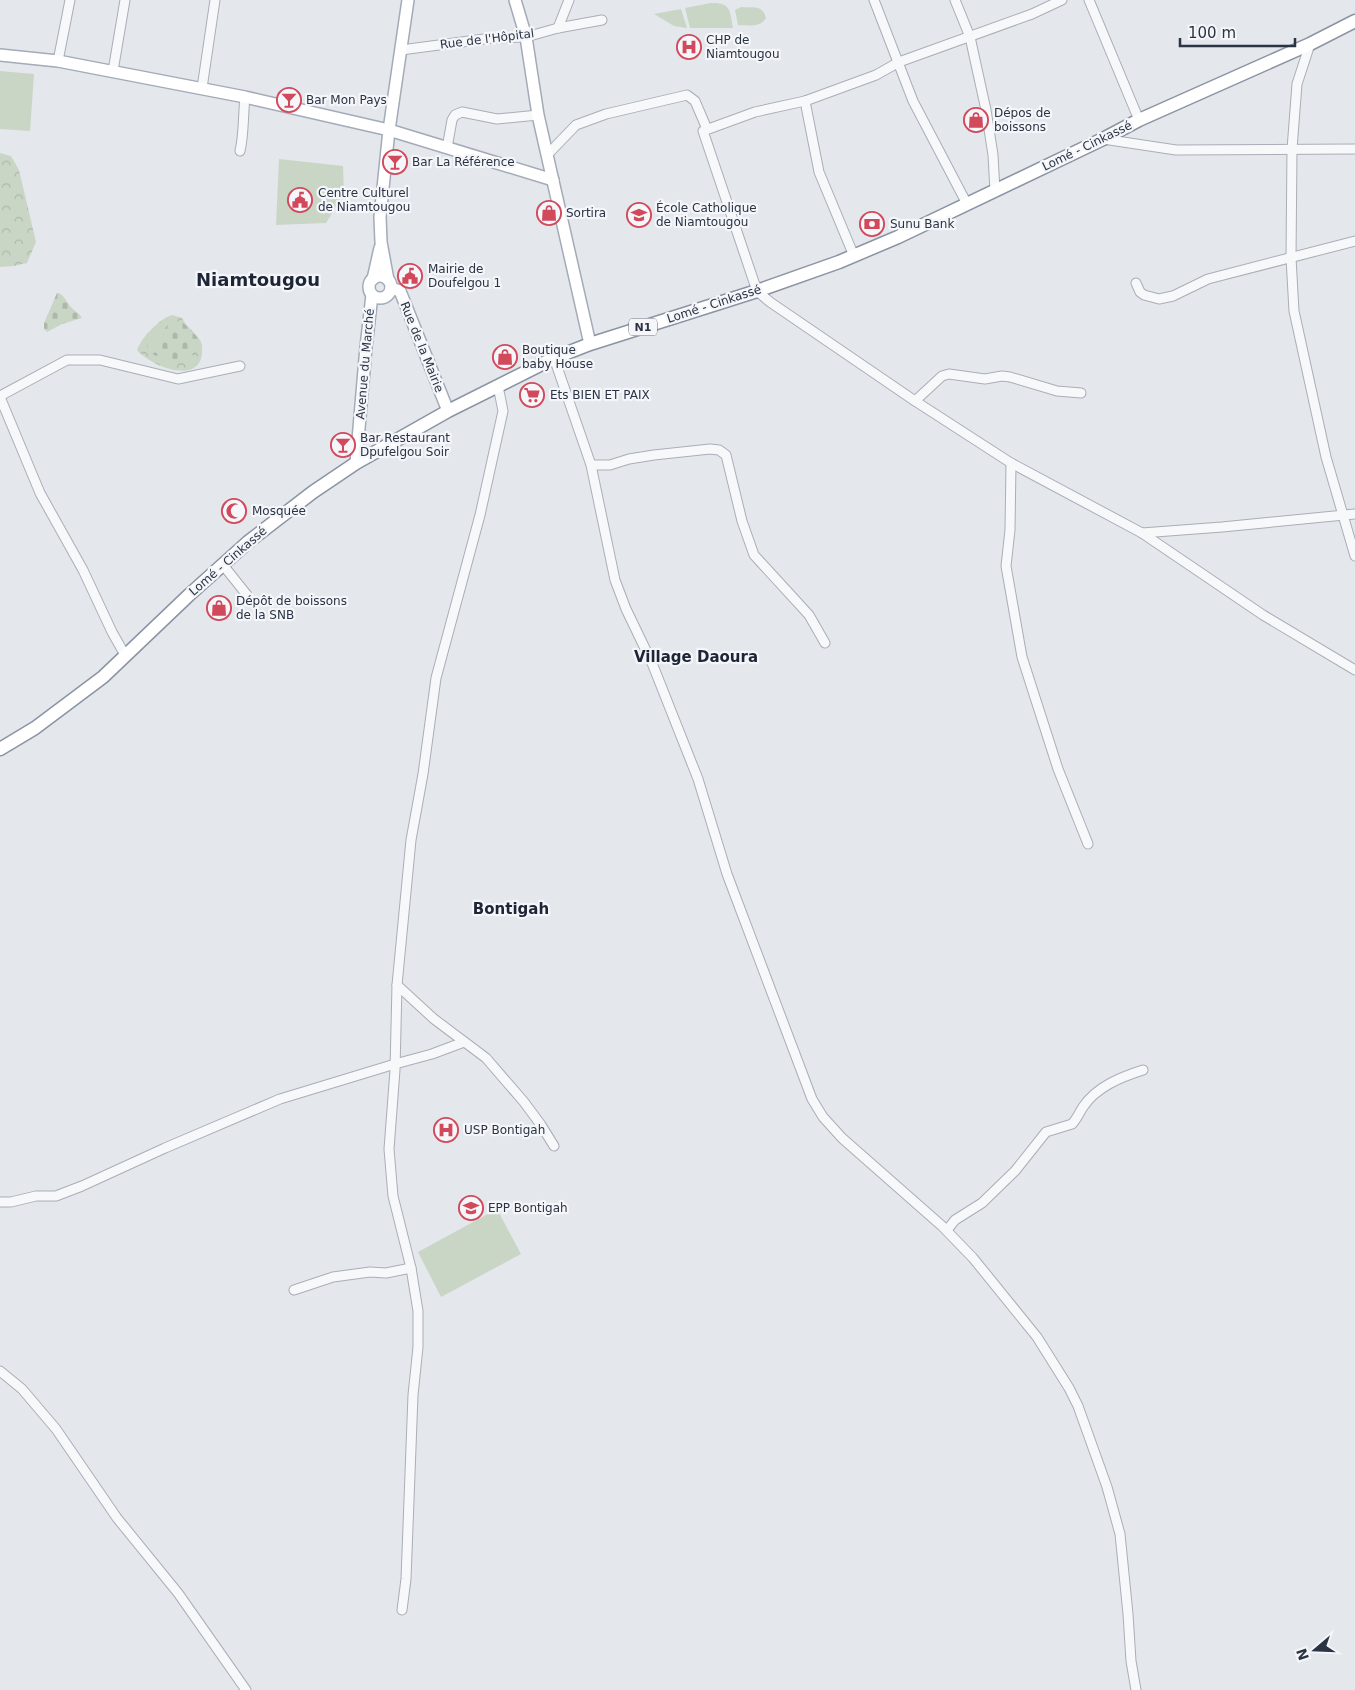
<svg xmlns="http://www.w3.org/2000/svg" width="1355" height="1690" font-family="'DejaVu Sans',sans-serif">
<defs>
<pattern id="forest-crowns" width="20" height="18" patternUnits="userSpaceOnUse" patternTransform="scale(1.25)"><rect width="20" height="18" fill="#c9d6c5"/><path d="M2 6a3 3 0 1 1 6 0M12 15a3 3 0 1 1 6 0" fill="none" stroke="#adb8ab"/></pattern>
<pattern id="cemetery-stones" width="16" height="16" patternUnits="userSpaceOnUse" patternTransform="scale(1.25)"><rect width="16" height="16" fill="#c9d6c5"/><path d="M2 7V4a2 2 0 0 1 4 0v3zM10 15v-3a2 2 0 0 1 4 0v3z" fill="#adb8ab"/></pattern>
</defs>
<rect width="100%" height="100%" fill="#e4e7ec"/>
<g fill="#c9d6c5">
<path d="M711,3C731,2 730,11 733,28H690L685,8Z"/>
<path d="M741,7C754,8 762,4 766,18C760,28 748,25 738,25L735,10Z"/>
<path d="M681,9L687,28L674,26L654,14Z"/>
<path d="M0,71L34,74L30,131L0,129Z"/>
<path d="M279,159L343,166L344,193L326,223L276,225Z"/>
<path d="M497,1209L521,1254L441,1297L418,1252Z"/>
</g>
<g fill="url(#forest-crowns)">
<path d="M0,153L11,156L19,170L36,242L27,263L14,266L0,267Z"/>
<path d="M172,315L182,318C187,329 201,335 202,347C205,388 151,367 137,350C142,337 159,319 172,315Z"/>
</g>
<g fill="url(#cemetery-stones)">
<path d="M57,293H59C66,297 67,304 73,309C77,313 79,313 82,318L62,324L47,332L44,329V323Z"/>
<path d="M175,321C183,321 186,325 191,331C195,335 202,340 202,347C201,355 178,361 171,363L162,355L156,356L148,351L147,345L162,336C165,328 166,324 175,321Z"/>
</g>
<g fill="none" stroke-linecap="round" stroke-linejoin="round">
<defs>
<g id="minor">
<path d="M874,0L913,101L967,204"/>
<path d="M955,0L970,37L986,110L993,155L995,191"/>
<path d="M1062,0L1032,14L899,62L876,75L805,101L755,112L703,131L757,291L770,302L915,401L1011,463L1142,533L1263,615L1355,670"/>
<path d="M1089,0L1139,120"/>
<path d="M558,28L569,0"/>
<path d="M1310,44L1297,84L1292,149L1291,258L1294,311L1326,457L1355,556"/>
<path d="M401,50L492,38L526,37L558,28L602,20"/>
<path d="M58,61L70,0"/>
<path d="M113,71L125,0"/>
<path d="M202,88L215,0"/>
<path d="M805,101L819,172L854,256"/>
<path d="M1103,139L1176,150L1355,149"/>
<path d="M447,148L452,120L455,115L462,112L497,119L538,115"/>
<path d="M240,151C244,134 243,115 245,97"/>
<path d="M547,155L576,125L606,114L687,95L695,101L707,129"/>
<path d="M1136,283L1140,292L1144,295L1159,299L1173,296L1208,279L1355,241"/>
<path d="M554,358L591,465L615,580L626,609L652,663L698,779L727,874L812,1099L823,1117L842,1138L942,1226L973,1258L1037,1337L1069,1388L1078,1406L1107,1487L1120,1534L1128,1614L1131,1661L1136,1690"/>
<path d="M0,396L67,360H100L178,379L240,366"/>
<path d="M0,397L40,493L83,570L112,632L125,655"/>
<path d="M915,401L942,376L949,374L985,379L1002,376L1010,377L1057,391L1081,393"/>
<path d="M1011,463L1010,530L1006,566L1022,657L1058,769L1088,844"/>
<path d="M591,465H610L629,459L654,455L710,449L719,450L726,455L742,521L754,555L809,615L825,643"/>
<path d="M1142,533L1222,527L1355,514"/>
<path d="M223,565L247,595"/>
<path d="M397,985L434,1019L486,1058L524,1102L541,1125L554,1146"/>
<path d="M0,1202H11L36,1196H56L82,1186L165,1148L280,1099L395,1064L432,1054L464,1042"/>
<path d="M947,1230L955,1220L982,1203L1015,1171L1046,1132L1072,1124C1077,1119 1079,1113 1083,1107C1096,1087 1121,1077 1143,1070"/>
<path d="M294,1290L333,1277L370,1272L386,1273L411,1268"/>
<path d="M0,1371L22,1389L56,1429L117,1518L178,1593L246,1690"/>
<path d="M402,1610L406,1579L413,1395L418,1347V1311L411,1268L393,1196L389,1149L395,1070L397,985L411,840L423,774L436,678L480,515L503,411L498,386"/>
</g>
<g id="major">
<path d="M515,0L526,37L538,115L590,344"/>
<path d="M0,55L58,61L245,97L389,130L553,180"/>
<circle cx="380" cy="287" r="11"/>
<path d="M373,279L380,248"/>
<path d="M388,280L381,242L380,217L389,130L408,0"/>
<path d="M391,288L400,291L448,411"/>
<path d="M356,463L366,347L372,295"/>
</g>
<path id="highway" d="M0,749L35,728L103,677L189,595L248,542L313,492L356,463L448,411L554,358L590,344L757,291L839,262L898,237L1103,139L1139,120L1310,44L1355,21"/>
</defs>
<use href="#minor" stroke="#a9aeb7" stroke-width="11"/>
<use href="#major" stroke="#a3abb8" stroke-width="14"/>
<use href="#highway" stroke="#8b94a3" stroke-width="15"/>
<use href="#minor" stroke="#f7f8fa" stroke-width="9"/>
<use href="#major" stroke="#fff" stroke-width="11"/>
<use href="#highway" stroke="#fff" stroke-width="12"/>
</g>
<defs>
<symbol id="hospital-ring" viewBox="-11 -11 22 22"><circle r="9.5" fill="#f4f6f9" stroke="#d1495b" stroke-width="1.5"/><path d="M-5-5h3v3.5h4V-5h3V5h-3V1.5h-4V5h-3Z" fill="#d1495b"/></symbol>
<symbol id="bar-ring" viewBox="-11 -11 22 22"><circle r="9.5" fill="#f4f6f9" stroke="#d1495b" stroke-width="1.5"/><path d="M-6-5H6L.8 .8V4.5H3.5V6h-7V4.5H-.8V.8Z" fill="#d1495b"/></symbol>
<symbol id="shop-ring" viewBox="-11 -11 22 22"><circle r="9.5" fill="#f4f6f9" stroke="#d1495b" stroke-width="1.5"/><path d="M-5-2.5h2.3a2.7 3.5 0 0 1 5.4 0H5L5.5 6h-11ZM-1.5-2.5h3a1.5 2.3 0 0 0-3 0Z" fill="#d1495b"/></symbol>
<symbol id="civic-ring" viewBox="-11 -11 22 22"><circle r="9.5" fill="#f4f6f9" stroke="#d1495b" stroke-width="1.5"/><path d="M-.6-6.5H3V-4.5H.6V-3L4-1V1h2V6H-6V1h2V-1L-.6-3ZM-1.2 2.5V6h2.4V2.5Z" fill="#d1495b"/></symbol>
<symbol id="school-ring" viewBox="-11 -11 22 22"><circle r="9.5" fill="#f4f6f9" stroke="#d1495b" stroke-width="1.5"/><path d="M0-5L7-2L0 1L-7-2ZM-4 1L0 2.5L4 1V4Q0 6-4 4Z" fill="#d1495b"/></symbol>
<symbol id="bank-ring" viewBox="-11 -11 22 22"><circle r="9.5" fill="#f4f6f9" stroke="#d1495b" stroke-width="1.5"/><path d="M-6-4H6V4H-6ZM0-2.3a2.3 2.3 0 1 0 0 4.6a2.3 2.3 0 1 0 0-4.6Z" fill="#d1495b"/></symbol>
<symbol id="supermarket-ring" viewBox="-11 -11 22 22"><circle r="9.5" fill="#f4f6f9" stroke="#d1495b" stroke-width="1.5"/><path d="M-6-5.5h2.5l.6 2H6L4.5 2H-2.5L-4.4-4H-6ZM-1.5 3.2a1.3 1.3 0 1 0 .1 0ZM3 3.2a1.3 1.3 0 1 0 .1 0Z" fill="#d1495b"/></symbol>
<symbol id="mosque-ring" viewBox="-11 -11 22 22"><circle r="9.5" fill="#f4f6f9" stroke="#d1495b" stroke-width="1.5"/><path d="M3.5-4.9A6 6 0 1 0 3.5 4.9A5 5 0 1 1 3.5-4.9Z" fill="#d1495b"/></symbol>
</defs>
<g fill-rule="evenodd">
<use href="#hospital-ring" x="675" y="33" width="28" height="28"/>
<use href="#bar-ring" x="275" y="86" width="28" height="28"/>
<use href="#shop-ring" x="962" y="106" width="28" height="28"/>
<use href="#bar-ring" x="381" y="148" width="28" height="28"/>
<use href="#civic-ring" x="286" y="186" width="28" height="28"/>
<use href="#shop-ring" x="535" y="199" width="28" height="28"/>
<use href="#school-ring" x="625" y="201" width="28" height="28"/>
<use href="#bank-ring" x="858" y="210" width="28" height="28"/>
<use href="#civic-ring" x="396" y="262" width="28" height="28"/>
<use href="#shop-ring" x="491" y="343" width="28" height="28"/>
<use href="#supermarket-ring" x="518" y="381" width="28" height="28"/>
<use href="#bar-ring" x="329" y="431" width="28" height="28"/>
<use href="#mosque-ring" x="220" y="497" width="28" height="28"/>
<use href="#shop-ring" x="205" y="594" width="28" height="28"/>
<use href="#hospital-ring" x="432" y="1116" width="28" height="28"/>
<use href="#school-ring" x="457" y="1194" width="28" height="28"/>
</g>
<g text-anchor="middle" stroke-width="4.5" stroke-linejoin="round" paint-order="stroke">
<rect fill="#f4f6f9" stroke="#676e7b" stroke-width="1" x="629" y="318.5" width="28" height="17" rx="4"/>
<g font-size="11" font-weight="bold" fill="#2b3445">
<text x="643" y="331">N1</text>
</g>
<g font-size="12" fill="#2b3445" stroke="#f4f6f9">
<text transform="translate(487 39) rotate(-7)" y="4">Rue de l'Hôpital</text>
<text transform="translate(1087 146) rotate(-26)" y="4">Lomé - Cinkassé</text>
<text transform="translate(714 304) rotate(-18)" y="4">Lomé - Cinkassé</text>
<text transform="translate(422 347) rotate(68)" y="4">Rue de la Mairie</text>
<text transform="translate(365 364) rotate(-85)" y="4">Avenue du Marché</text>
<text transform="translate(228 561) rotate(-41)" y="4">Lomé - Cinkassé</text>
</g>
<g font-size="12" fill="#2b3445" stroke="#f4f6f9" text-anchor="start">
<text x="706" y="44">CHP de<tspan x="706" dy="14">Niamtougou</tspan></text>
<text x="306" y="104">Bar Mon Pays</text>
<text x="994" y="117">Dépos de<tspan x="994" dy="14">boissons</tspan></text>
<text x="412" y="166">Bar La Référence</text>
<text x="318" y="197">Centre Culturel<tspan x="318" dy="14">de Niamtougou</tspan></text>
<text x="656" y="212">École Catholique<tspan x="656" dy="14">de Niamtougou</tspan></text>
<text x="566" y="217">Sortira</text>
<text x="890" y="228">Sunu Bank</text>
<text x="428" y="273">Mairie de<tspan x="428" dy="14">Doufelgou 1</tspan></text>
<text x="522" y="354">Boutique<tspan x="522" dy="14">baby House</tspan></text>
<text x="550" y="399">Ets BIEN ET PAIX</text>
<text x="360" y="442">Bar Restaurant<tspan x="360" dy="14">Dpufelgou Soir</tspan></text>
<text x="252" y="515">Mosquée</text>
<text x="236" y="605">Dépôt de boissons<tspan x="236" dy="14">de la SNB</tspan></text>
<text x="464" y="1134">USP Bontigah</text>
<text x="488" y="1212">EPP Bontigah</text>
</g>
<g font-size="15" font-weight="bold" fill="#1d2536" stroke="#f4f6f9">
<text x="696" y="662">Village Daoura</text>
<text x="511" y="914">Bontigah</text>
</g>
<g font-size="18" font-weight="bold" fill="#1d2536" stroke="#f4f6f9">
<text x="258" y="286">Niamtougou</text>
</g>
</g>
<g transform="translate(1315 1650) rotate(251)" stroke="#f4f6f9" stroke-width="4" paint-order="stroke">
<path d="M0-4L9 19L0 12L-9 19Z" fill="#2b3445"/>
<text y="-8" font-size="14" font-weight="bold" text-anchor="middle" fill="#2b3445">N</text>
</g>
<path d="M1180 38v8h115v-8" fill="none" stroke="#2b3445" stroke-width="2.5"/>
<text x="1188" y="38" font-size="15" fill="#2b3445" stroke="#f4f6f9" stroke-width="4" paint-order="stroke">100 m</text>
</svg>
